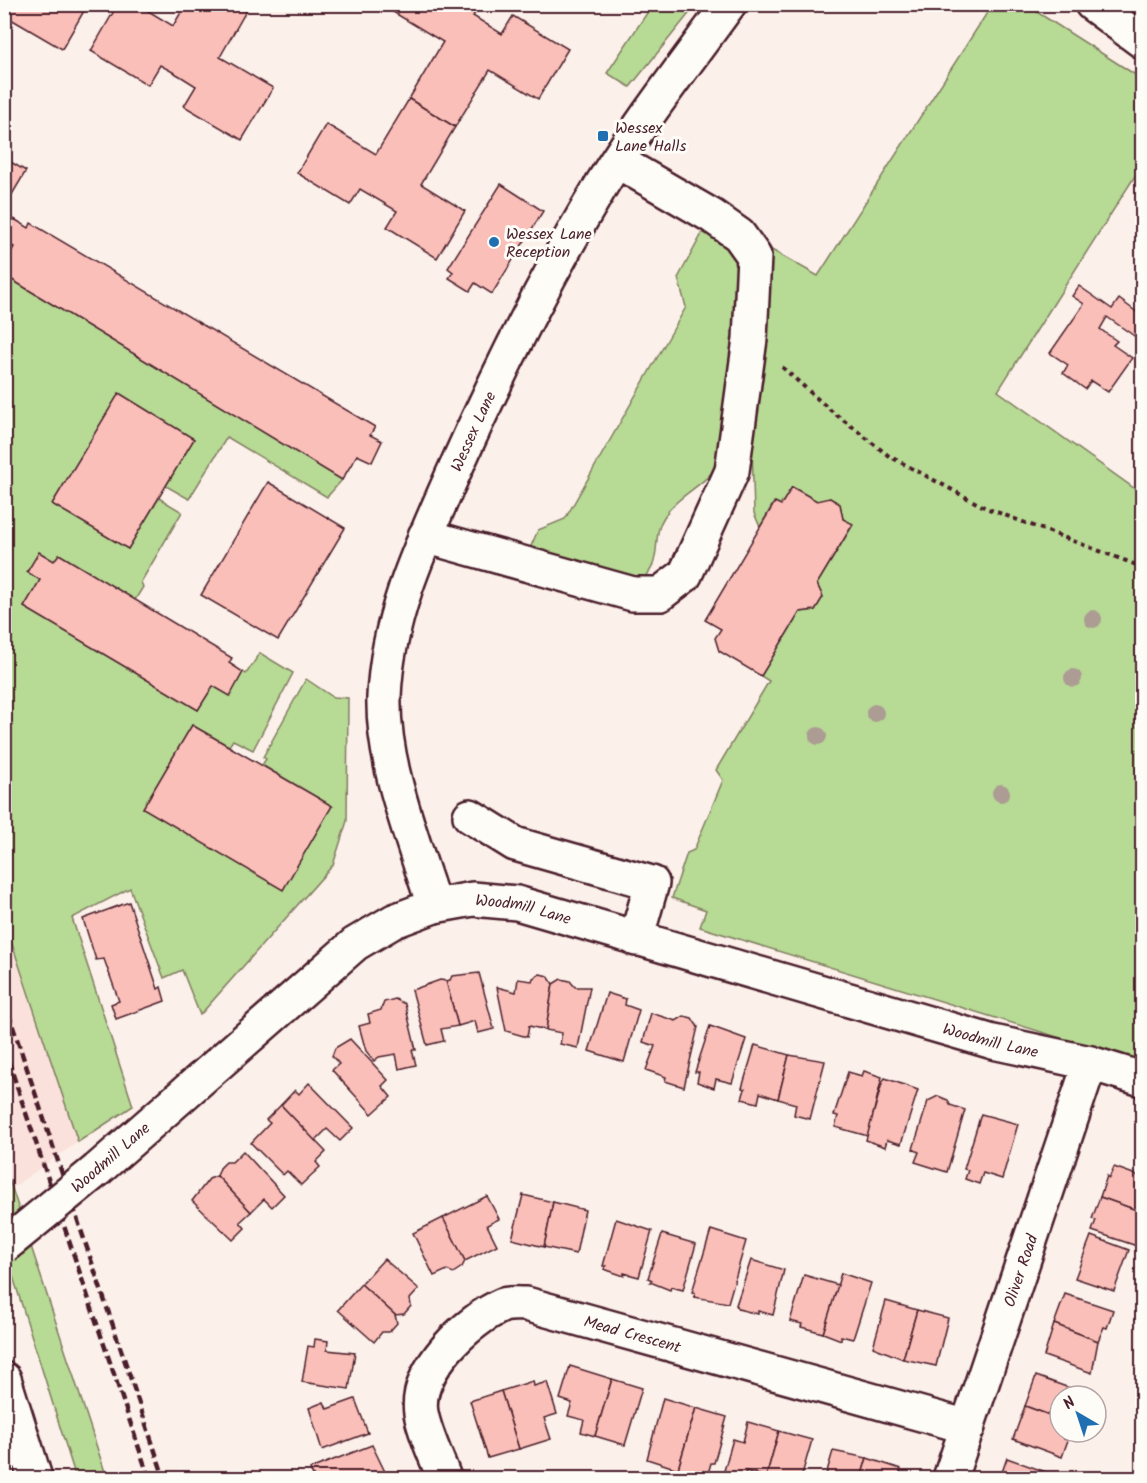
<svg xmlns="http://www.w3.org/2000/svg" width="1147" height="1483" font-family="Kalam,sans-serif">
<rect width="100%" height="100%" fill="#fcf0ea"/>
<filter id="ink" filterUnits="userSpaceOnUse"><feTurbulence type="fractalNoise" baseFrequency=".0167" numOctaves="2"/><feDisplacementMap in="SourceGraphic" scale="12" xChannelSelector="R" yChannelSelector="G"/><feConvolveMatrix kernelMatrix="1 2 1 2 8 2 1 2 1" color-interpolation-filters="sRGB"/></filter>
<g filter="url(#ink)">
<path fill="#fbe1db" d="M4,923L78,1142L12,1188L4,1164Z"/>
<g fill="#b7da95" stroke="#807c60" stroke-width="1.5">
<path d="M653,4L696,5L630,87L607,73Z"/>
<path d="M992,5H1026L1142,79V165L998,391L1142,494V1063L700,927L706,910L672,898L687,853L694,850L723,780L716,770L769,681L761,676L800,612L815,610L823,597L817,584L853,525L843,519L840,504L830,498L817,501L792,487L781,505L774,502L760,527L754,513L752,448L770,249L818,276Z"/>
<path d="M704,230L738,253L744,264L721,461C707,485 678,494 664,517C650,538 665,562 640,582L528,553L538,530L565,519L686,307L678,278Z"/>
<path d="M4,275L342,480L327,497L227,437L189,499L166,486L194,439L119,394L52,504L128,549L159,498L182,512L141,582L143,587L135,600L59,554L24,607L198,710L213,686L230,695L243,672L246,674L260,653L293,673L253,750L233,740L229,746L192,725L143,808L332,806L262,765L266,759L263,757L306,679L333,697L348,698L347,821L333,865L200,1015L182,970L164,978L130,888L72,918L133,1106L78,1142L5,923Z"/>
<path d="M4,1164L107,1478H76L5,1251Z"/>
</g>
<g fill="#fabfb8" stroke="#4a1f2b" stroke-width="1.5">
<path d="M4,4H88L62,49L4,15Z"/>
<path d="M118,4H137L173,26L186,4H250L220,57L273,88L242,140L184,106L196,86L180,76L160,65L148,85L91,51Z"/>
<path d="M398,4H481L473,16L502,34L513,16L568,49L538,99L490,70L455,127L409,99L443,42L393,12Z"/>
<path d="M409,99L455,127L421,184L465,211L437,258L387,227L397,211L360,189L350,205L297,173L326,124L376,154Z"/>
<path d="M4,158L26,171L4,208Z"/>
<path d="M501,184L543,211L492,294L475,283L470,291L449,278L453,272L448,268Z"/>
<path d="M14,219L29,228L31,223L375,427L370,435L382,441L372,462L357,455L342,480L4,275V264L14,247L4,241V233Z"/>
<path d="M1079,286L1112,309L1119,299L1142,316L1140,340L1107,317L1100,329L1117,341L1113,345L1132,358L1108,392L1091,381L1085,389L1063,373L1068,365L1050,353L1084,304L1072,296Z"/>
<path d="M119,393L194,439L128,549L52,504Z"/>
<path d="M268,482L345,528L278,640L201,595Z"/>
<path d="M792,487L817,501L830,498L840,504L843,519L853,524L817,584L823,597L815,610L800,612L761,676L719,651L715,638L721,629L705,620L775,502L781,505Z"/>
<path d="M39,552L54,561L59,554L232,658L229,663L243,672L230,696L213,686L198,710L24,607L40,580L27,572Z"/>
<path d="M192,725L332,806L283,890L143,808Z"/>
<path d="M129,902L158,989L161,987L165,1001L116,1019L111,1004L119,1001L104,959L96,960L83,919Z"/>
<path d="M479,973L494,1029L478,1033L475,1021L458,1026L446,981L450,980L452,976Z"/>
<path d="M540,974L548,976L553,984L546,1030L529,1026L527,1037L506,1031L497,987L516,992L518,979L532,981L533,978Z"/>
<path d="M561,979L570,981L575,987H590L578,1048L560,1044L562,1033L546,1030L553,984Z"/>
<path d="M440,980L446,981L458,1026L441,1029L444,1041L427,1045L412,990Z"/>
<path d="M607,993L626,999L625,1005L639,1010L624,1062L589,1051Z"/>
<path d="M395,999L405,1004L416,1050H412L416,1065L399,1069L396,1054L379,1057L374,1061L366,1051L359,1026L370,1023L368,1014L381,1010L384,1002Z"/>
<path d="M651,1013L676,1021L684,1016L692,1018L698,1027L684,1087L665,1081L666,1077L646,1070L655,1046L643,1042Z"/>
<path d="M710,1026L746,1039L732,1083L716,1079L714,1088L697,1082L699,1072H695Z"/>
<path d="M350,1039L388,1080L382,1086L391,1097L372,1114L332,1070L339,1064L332,1056L335,1048Z"/>
<path d="M755,1045L789,1055L778,1099L760,1093L758,1103L742,1099L745,1089L742,1088Z"/>
<path d="M789,1055L825,1061L810,1119L794,1115L796,1104L778,1099Z"/>
<path d="M864,1071L882,1077L868,1136L835,1127L838,1116L834,1115L848,1072L862,1076Z"/>
<path d="M885,1078L918,1090L901,1144L887,1140L885,1147L866,1140L882,1083Z"/>
<path d="M309,1083L353,1128L340,1141L327,1129L315,1141L281,1105L295,1090L299,1094Z"/>
<path d="M938,1096L948,1100L950,1105L965,1110L947,1172L915,1162L919,1152L913,1149L928,1101Z"/>
<path d="M281,1105L326,1152L316,1162L320,1167L301,1185L287,1171L283,1175L251,1143L270,1123L266,1120Z"/>
<path d="M981,1114L1018,1124L1002,1179L983,1173L979,1184L965,1179L968,1170L964,1169Z"/>
<path d="M243,1151L284,1195L272,1207L264,1199L251,1212L217,1176L220,1168L226,1162H232Z"/>
<path d="M1114,1167L1142,1177V1212L1100,1197L1107,1176L1109,1178Z"/>
<path d="M217,1176L251,1212L240,1222L245,1228L233,1240L192,1201L209,1179Z"/>
<path d="M523,1195L553,1202L544,1247L512,1239Z"/>
<path d="M487,1196L499,1219L487,1225L497,1245L465,1261L443,1218Z"/>
<path d="M1100,1197L1142,1212V1232L1137,1246L1092,1231L1096,1220L1092,1219Z"/>
<path d="M553,1202L585,1210L576,1254L544,1247Z"/>
<path d="M443,1218L465,1261L462,1267L453,1273L447,1270L434,1276L413,1233Z"/>
<path d="M616,1219L652,1231L639,1277L624,1273V1276L604,1269L606,1266H603Z"/>
<path d="M711,1230L746,1241L728,1303L694,1297L695,1293L692,1292Z"/>
<path d="M662,1234L696,1244L683,1290L671,1287L670,1290L650,1282L652,1280L648,1278Z"/>
<path d="M1091,1236L1129,1250L1114,1291L1075,1278Z"/>
<path d="M384,1259L419,1289L410,1299L411,1306L404,1314L395,1315L361,1284Z"/>
<path d="M751,1260L784,1270L773,1315L758,1311V1314L738,1309L736,1305Z"/>
<path d="M841,1273L871,1283L853,1339L841,1336V1340L823,1333Z"/>
<path d="M804,1275L838,1285L823,1333L801,1327L802,1324L790,1321Z"/>
<path d="M361,1284L395,1315L397,1323L389,1332H382L374,1342L338,1310Z"/>
<path d="M1065,1294L1113,1310L1107,1328L1104,1327L1098,1341L1054,1324Z"/>
<path d="M886,1301L917,1310L903,1359L873,1347Z"/>
<path d="M917,1310L948,1318L936,1366L903,1359Z"/>
<path d="M1054,1324L1098,1341L1092,1373L1044,1356Z"/>
<path d="M315,1339L328,1341L327,1350L355,1353L349,1389L302,1382L308,1346L314,1347Z"/>
<path d="M570,1366L612,1379L595,1436L581,1432L584,1420L568,1416L572,1403L560,1399Z"/>
<path d="M1036,1376L1086,1394L1085,1396H1060V1419L1025,1406Z"/>
<path d="M612,1379L642,1388L625,1445L595,1436Z"/>
<path d="M533,1381L534,1386L547,1382L557,1414L544,1418L551,1439L519,1449L501,1391Z"/>
<path d="M501,1391L519,1449L488,1458L470,1401Z"/>
<path d="M663,1398L696,1408L678,1469L647,1459Z"/>
<path d="M355,1399L368,1433L322,1450L309,1408L324,1402L327,1409Z"/>
<path d="M1025,1406L1060,1419V1432H1067L1064,1439L1068,1440L1062,1457L1013,1439Z"/>
<path d="M696,1408L727,1417L714,1463H711L707,1477L678,1469Z"/>
<path d="M748,1422L779,1431L766,1477L746,1471L744,1478H722L733,1439L743,1442Z"/>
<path d="M779,1431L812,1440L801,1478L766,1477Z"/>
<path d="M372,1445L388,1478H314L310,1469Z"/>
<path d="M833,1451L867,1458L861,1478H825Z"/>
<path d="M867,1458L901,1469L898,1478H861Z"/>
<path d="M1007,1458L1057,1476L1056,1478H1000Z"/>
</g>
<g fill="none" stroke-linecap="round" stroke-linejoin="round">
<defs>
<g id="minor">
<path d="M1092,4L1142,41"/>
<path d="M425,536L633,594H660L685,575L732,471L750,339L754,256L739,235L712,216L617,161"/>
<path d="M470,816L515,844L652,883L636,939"/>
<path id="s1" d="M434,906C414,842 382,764 384,697C387,617 421,546 453,474C497,375 546,277 602,184C640,122 686,63 729,4"/>
<path id="s2" d="M97,1170L355,944L394,921L434,906L473,899L517,903L993,1042L1090,1063L1142,1079"/>
<path id="s3" d="M444,1478C437,1458 425,1435 421,1413C414,1371 468,1320 503,1305C510,1303 519,1304 526,1304L968,1427"/>
<path id="s4" d="M950,1478L1090,1063"/>
</g>
<path id="major" d="M4,1379L35,1478"/>
</defs>
<use href="#minor" stroke="#4a1f2b" stroke-width="38"/>
<use href="#major" stroke="#4a1f2b" stroke-width="38"/>
<path stroke="#4a1f2b" stroke-width="4" stroke-dasharray="4.5 4.5" stroke-linecap="butt" d="M782,367L829,409L889,456L986,508L1142,567"/>
<use href="#minor" stroke="#fdfcf7" stroke-width="33"/>
<use href="#major" stroke="#fdfcf7" stroke-width="33"/>
<g stroke="#4a1f2b" stroke-width="4.5" stroke-dasharray="9 4.5" stroke-linecap="butt">
<path d="M4,1000L164,1478"/>
<path d="M4,1048L149,1478"/>
</g>
<defs>
<path id="minor-bridge" d="M4,1246L97,1170"/>
</defs>
<use href="#minor-bridge" stroke="#4a1f2b" stroke-width="38" stroke-linecap="butt"/>
<use href="#minor-bridge" stroke="#fdfcf7" stroke-width="33"/>
</g>
<g fill="#ac9c93">
<circle cx="1093" cy="619" r="9"/>
<circle cx="1073" cy="678" r="9"/>
<circle cx="875" cy="713" r="9"/>
<circle cx="818" cy="736" r="9"/>
<circle cx="1001" cy="793" r="9"/>
</g>
</g>
<g fill="#1f6fb2" stroke="#fdfcf7" stroke-width="2">
<rect x="597" y="130" width="12" height="12" rx="3"/>
<circle cx="494" cy="242" r="6"/>
</g>
<g text-anchor="middle" stroke-width="6" stroke-linejoin="round" paint-order="stroke">
<g font-size="16" fill="#4a1f2b" stroke="#fdfcf7" text-anchor="start">
<text x="615" y="133">Wessex<tspan x="615" dy="18">Lane Halls</tspan></text>
<text x="506" y="239">Wessex Lane<tspan x="506" dy="18">Reception</tspan></text>
</g>
<g font-size="16" fill="#4a1f2b" stroke="#fdfcf7">
<text dy="6" stroke="none"><textPath href="#s1" startOffset="498">Wessex Lane</textPath></text>
<text dy="6" stroke="none"><textPath href="#s2" startOffset="522">Woodmill Lane</textPath></text>
<text dy="6" stroke="none"><textPath href="#s2" startOffset="1008">Woodmill Lane</textPath></text>
<text transform="translate(110 1157) rotate(-41)" y="6">Woodmill Lane</text>
<text dy="6" stroke="none"><textPath href="#s4" startOffset="219">Oliver Road</textPath></text>
<text dy="6" stroke="none"><textPath href="#s3" startOffset="346">Mead Crescent</textPath></text>
</g>
</g>
<rect width="1147" height="1483" fill="none" stroke="#fdfcf7" stroke-width="24"/>
<rect x="12" y="12" width="1123" height="1459" fill="none" stroke="#4a1f2b" stroke-width="2" filter="url(#ink)"/>
<g transform="translate(1078 1414) rotate(321)"><circle r="28" fill="#fdfcf7" stroke="#b5a4a5" stroke-width="1.5"/>
<path d="M0-4.5L10 22L0 15L-10 22Z" fill="#1f6fb2"/>
<text y="-9" font-size="16" font-weight="bold" text-anchor="middle" fill="#4a1f2b">N</text>
</g>
</svg>
